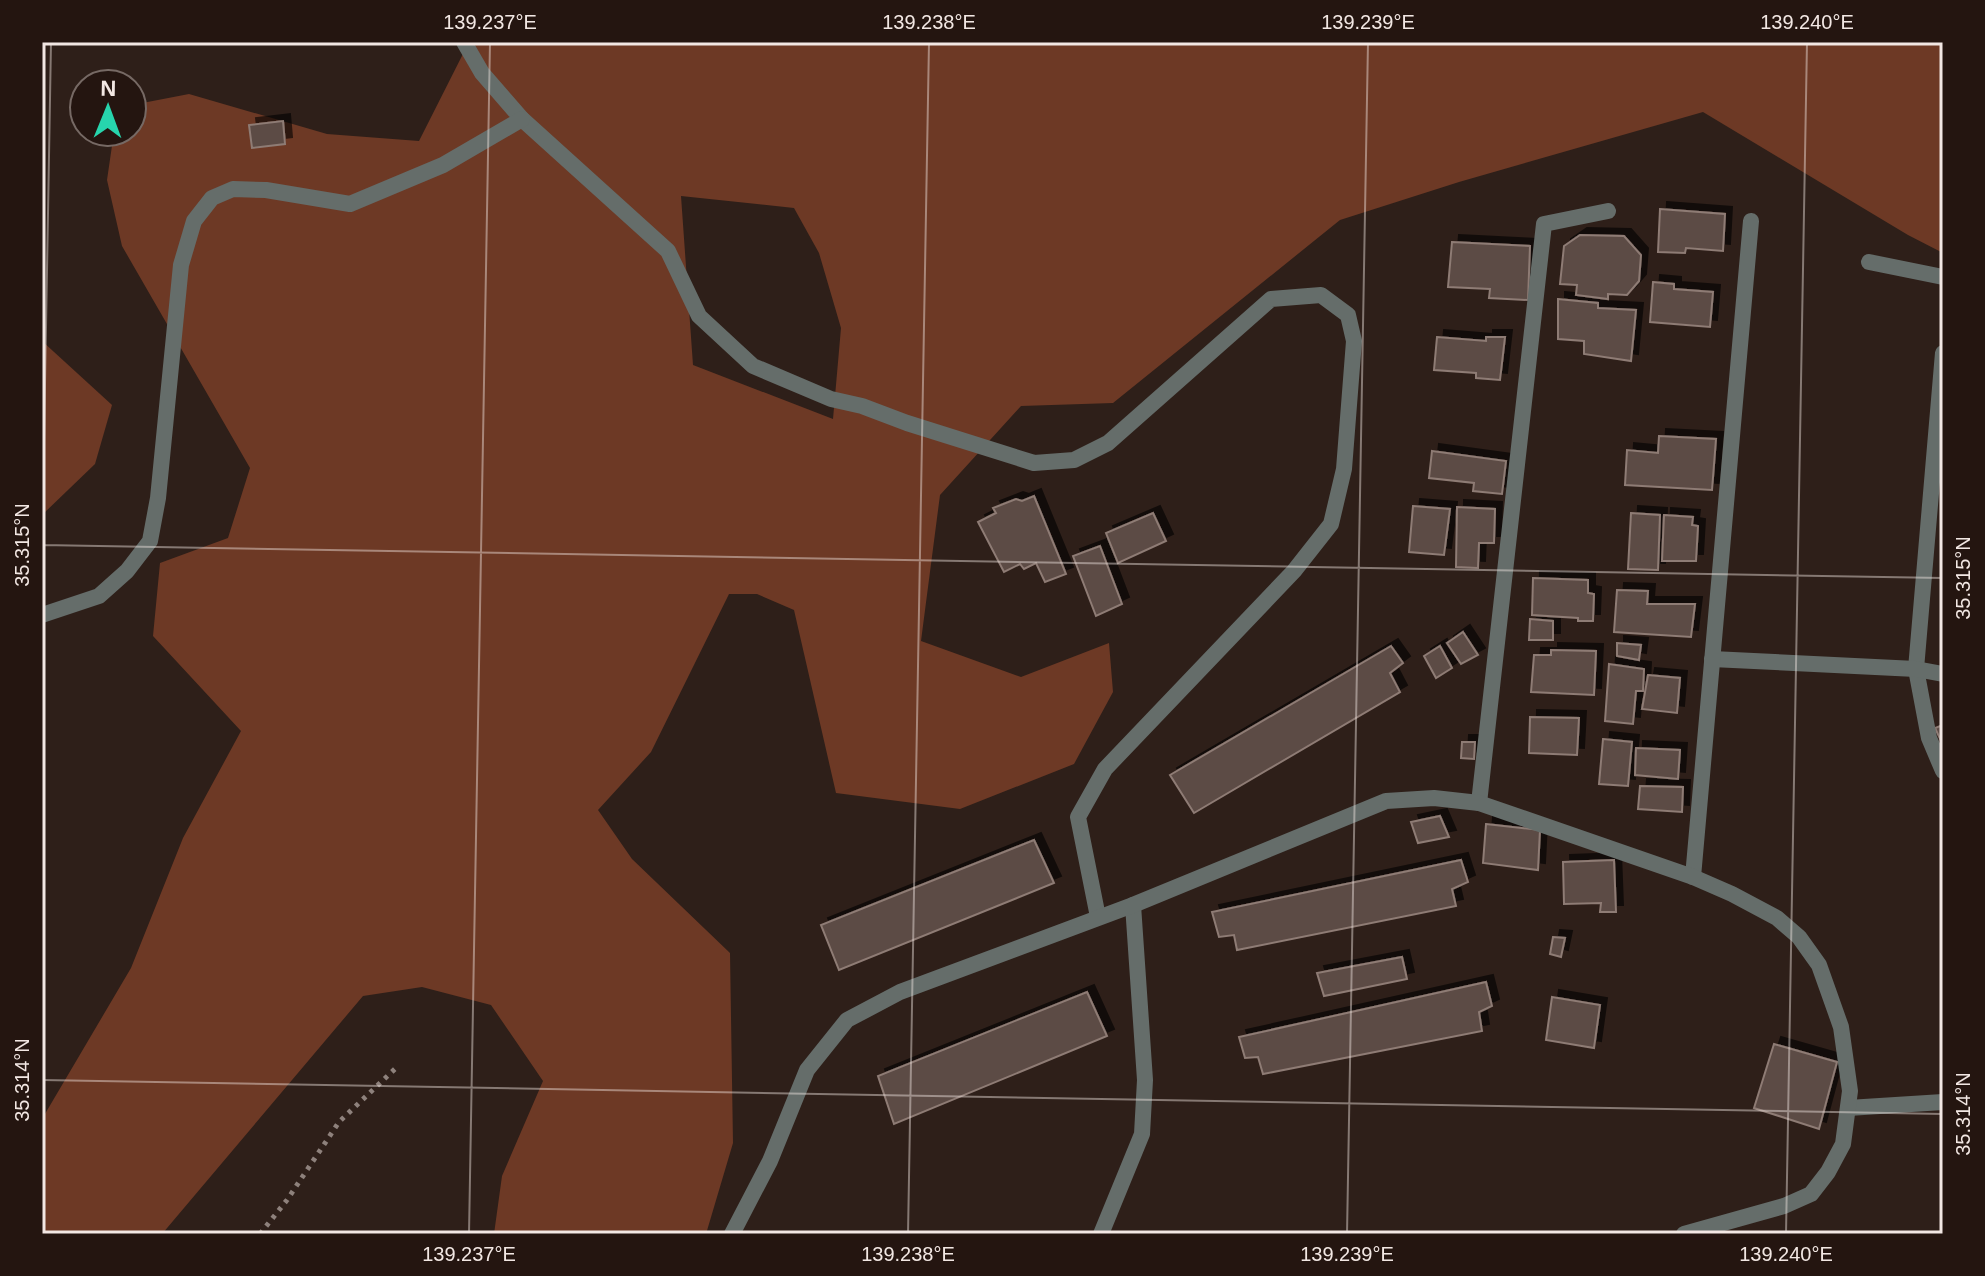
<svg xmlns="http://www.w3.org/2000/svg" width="1985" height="1276" font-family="Helvetica,sans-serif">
<defs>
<filter id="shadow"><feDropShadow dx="7" dy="-7" stdDeviation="0" flood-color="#0009"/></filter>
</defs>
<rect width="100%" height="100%" fill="#2e1f19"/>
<g fill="#6d3925" fill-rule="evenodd">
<path d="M469,42H1943V253L1908,235L1703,112L1459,182L1340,220L1113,403L1021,406L940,495L921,641L1021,677L1109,643L1113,692L1074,764L960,809L836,793L794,610L757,594H729L651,752L598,810L632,859L730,953L733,1143L706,1234H494L502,1176L543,1081L491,1005L422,987L363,996L162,1234H42V1119L131,968L183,838L241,731L153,636L160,563L228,538L250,468L122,246L107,180L114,132H132V105L189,94L327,134L419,141ZM681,196L794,208L819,253L841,328L833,419L693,365Z"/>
<path d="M42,341L112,405L95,464L42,515Z"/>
</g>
<g fill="#5c4b45" stroke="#8e7b74" stroke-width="2" filter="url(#shadow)">
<path d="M283,121L285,144L252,148L249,125Z"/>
<path d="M1660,209L1725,214L1723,251L1686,248L1685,253L1658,252Z"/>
<path d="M1580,235L1624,236L1641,255L1639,281L1627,295L1608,294V299L1576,295L1577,285L1560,284L1564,246Z"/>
<path d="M1452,242L1530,246L1528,300L1489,298L1490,289L1448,287Z"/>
<path d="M1653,282L1674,284V289L1713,292L1710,327L1650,322Z"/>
<path d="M1558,299L1598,303V308L1636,310L1631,361L1584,354V341L1558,339Z"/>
<path d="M1437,337L1486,341V337H1505L1500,380L1476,378V373L1434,370Z"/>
<path d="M1659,436L1716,439L1712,490L1625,485L1627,450L1658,453Z"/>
<path d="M1432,451L1506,461L1502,494L1473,491L1474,483L1429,478Z"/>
<path d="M1034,496L1066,574L1045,582L1036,563L1024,569L1020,564L1004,572L978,522L996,513L993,508L1016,499L1022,501Z"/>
<path d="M1413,506L1450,509L1444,555L1409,552Z"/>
<path d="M1457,507L1495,509L1494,543H1479L1478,568L1456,567Z"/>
<path d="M1153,513L1166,541L1118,563L1106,533Z"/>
<path d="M1631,513L1660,515L1658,570L1628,569Z"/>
<path d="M1664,515L1693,517L1692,525L1698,526L1696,561H1662Z"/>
<path d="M1100,546L1122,604L1096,616L1073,556Z"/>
<path d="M1533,578L1588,580V593L1594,594L1593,621H1578V618L1532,615Z"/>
<path d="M1617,590L1648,591L1647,604H1695L1691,637L1614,632Z"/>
<path d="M1530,619L1553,621V640H1529Z"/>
<path d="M1463,632L1478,655L1461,664L1447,643Z"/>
<path d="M1617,643L1641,645L1639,660L1617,656Z"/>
<path d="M1391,646L1403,663L1390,673L1400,692L1194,813L1170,775Z"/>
<path d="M1440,646L1452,668L1436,678L1424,656Z"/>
<path d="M1551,650L1596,651L1594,695L1531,692L1534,655H1551Z"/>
<path d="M1609,664L1644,669L1643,691H1636L1633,724L1605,721Z"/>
<path d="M1648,675L1680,678L1677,713L1642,709Z"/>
<path d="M1530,717L1579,718L1577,755L1529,753Z"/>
<path d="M1943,725V745L1935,728Z"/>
<path d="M1603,739L1632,742L1628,786L1599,784Z"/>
<path d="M1462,742H1475L1474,759L1461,758Z"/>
<path d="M1636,748L1680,750L1678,779L1635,775Z"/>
<path d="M1640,786L1683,787L1682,812L1638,809Z"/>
<path d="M1440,816L1449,837L1418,843L1411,822Z"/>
<path d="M1486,824L1540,830L1538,870L1483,863Z"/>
<path d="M1034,840L1054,883L839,970L821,925Z"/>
<path d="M1461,860L1468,882L1452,889L1456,906L1237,950L1234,935L1219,937L1212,912Z"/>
<path d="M1614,860L1616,912H1600L1601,903L1564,904L1563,862Z"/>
<path d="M1553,937L1565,938L1561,957L1550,954Z"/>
<path d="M1402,957L1407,979L1324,996L1317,973Z"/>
<path d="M1486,982L1492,1006L1479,1012L1482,1031L1263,1074L1258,1057L1245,1058L1239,1037Z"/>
<path d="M1087,992L1107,1036L894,1124L878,1076Z"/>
<path d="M1552,997L1600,1005L1594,1048L1546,1040Z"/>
<path d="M1774,1044L1837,1062L1819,1129L1754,1108Z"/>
</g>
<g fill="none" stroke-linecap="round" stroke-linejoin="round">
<path stroke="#8e817c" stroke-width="5" stroke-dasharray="4 6" stroke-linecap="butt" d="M260,1234L287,1200L339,1122L398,1066"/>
<g stroke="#656d6a" stroke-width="16">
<path d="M464,42L482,73L522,119L668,251L699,316L753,366L831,399L862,406L907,423L1034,463L1074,460L1108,443L1271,299L1321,295L1348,315L1354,341L1344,469L1331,524L1294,571L1105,769L1078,817L1098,917"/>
<path d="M1869,262L1943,277"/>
<path d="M1943,353L1916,669L1929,738L1943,771"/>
<path d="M42,615L99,596L127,571L150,541L158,498L181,265L194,221L212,198L233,189L266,190L350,204L443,165L522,119"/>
<path d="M1712,659L1916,669L1943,674"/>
<path d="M1479,803L1544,224L1608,211"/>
<path d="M1693,877L1751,221"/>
<path d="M1848,1108L1943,1102"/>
<path d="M1101,1234L1142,1134L1145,1080L1133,905"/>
</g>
<path stroke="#656d6a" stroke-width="16" d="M732,1234L770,1161L807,1070L847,1020L900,992L1133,905L1386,801L1434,798L1479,803L1693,877L1732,894L1777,918L1799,937L1819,965L1841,1027L1850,1091L1843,1144L1828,1172L1811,1194L1784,1206L1684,1234"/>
</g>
<path fill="none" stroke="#f2e7e3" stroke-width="2" stroke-opacity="0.45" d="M1916,42H1943M42,545L1943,578M42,556L51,42M42,1080L1943,1114M469,1234L490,42M908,1234L929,42M1347,1234L1368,42M1786,1234L1807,42"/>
<rect width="1985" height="1276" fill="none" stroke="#241510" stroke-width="88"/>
<g transform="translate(108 108) rotate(1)"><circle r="38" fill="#241510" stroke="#766964" stroke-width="2"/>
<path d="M0-6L14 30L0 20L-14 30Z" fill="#27d5ad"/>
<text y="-12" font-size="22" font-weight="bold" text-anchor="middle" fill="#f2e7e3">N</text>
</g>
<rect x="44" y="44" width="1897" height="1188" fill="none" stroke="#f2e7e3" stroke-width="3"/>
<g font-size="20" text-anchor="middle" fill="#f2e7e3">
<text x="490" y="29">139.237°E</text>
<text x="929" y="29">139.238°E</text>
<text x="1368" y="29">139.239°E</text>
<text x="1807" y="29">139.240°E</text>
<text transform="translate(22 545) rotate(-90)" y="7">35.315°N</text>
<text transform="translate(1963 578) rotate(-90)" y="7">35.315°N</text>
<text transform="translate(22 1080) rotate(-90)" y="7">35.314°N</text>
<text transform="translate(1963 1114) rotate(-90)" y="7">35.314°N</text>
<text x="469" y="1261">139.237°E</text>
<text x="908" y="1261">139.238°E</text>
<text x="1347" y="1261">139.239°E</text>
<text x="1786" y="1261">139.240°E</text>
</g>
</svg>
